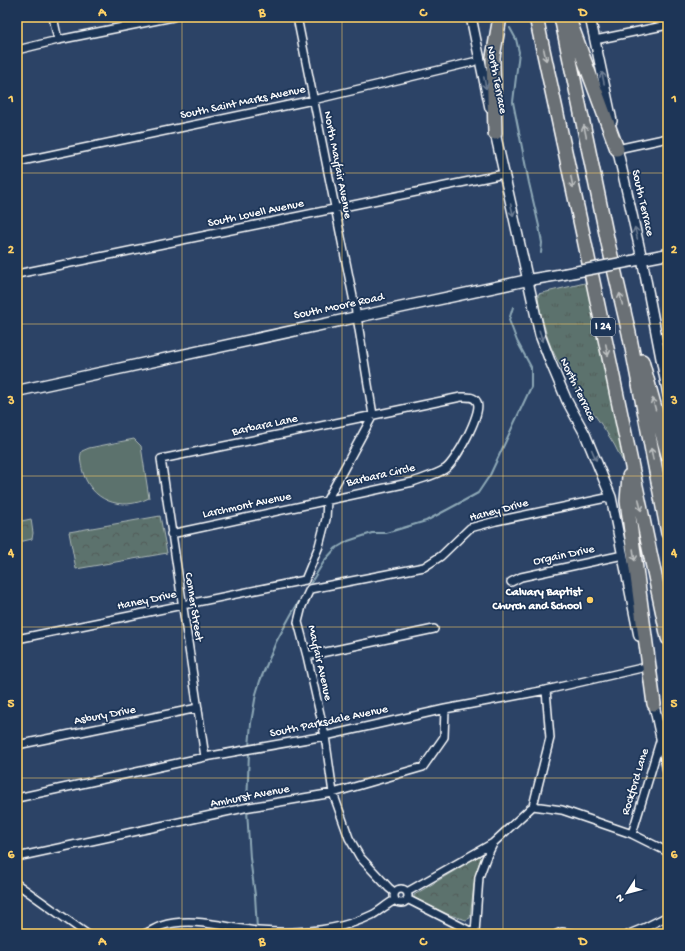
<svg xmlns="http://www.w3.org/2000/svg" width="685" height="951" font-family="'Gochi Hand',sans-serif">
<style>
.grass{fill:url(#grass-tufts);stroke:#adb8b6}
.park{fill:url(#park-crowns);stroke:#adb8b6}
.pitch{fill:#5b726d;stroke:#adb8b6}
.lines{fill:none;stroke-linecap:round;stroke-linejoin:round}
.stream{stroke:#8da8b6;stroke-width:2}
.minor-casing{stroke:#fff;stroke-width:10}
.tertiary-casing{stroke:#fff;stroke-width:12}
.secondary-casing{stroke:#fff;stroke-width:13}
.motorway-casing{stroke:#fff;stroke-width:16}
.minor{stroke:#1d3557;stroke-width:7}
.tertiary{stroke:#1d3557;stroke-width:9}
.secondary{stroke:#1d3557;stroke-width:10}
.motorway{stroke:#6a7074;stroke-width:13}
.secondary-bridge-casing{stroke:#fff;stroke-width:13;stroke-linecap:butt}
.secondary-bridge{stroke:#1d3557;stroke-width:10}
.oneway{stroke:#bcbfc0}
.oneway2{stroke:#6c7c92}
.grid{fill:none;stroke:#ffd166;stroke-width:1;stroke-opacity:0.55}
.poi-dot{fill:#ffd166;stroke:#1d3557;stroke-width:1.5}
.labels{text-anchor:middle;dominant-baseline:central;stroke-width:3.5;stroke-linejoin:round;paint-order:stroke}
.shield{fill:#1d3557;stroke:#bbc2cd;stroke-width:1}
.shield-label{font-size:11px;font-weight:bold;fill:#fff}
.street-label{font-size:12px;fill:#fff;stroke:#1d3557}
.poi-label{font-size:12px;font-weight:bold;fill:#fff;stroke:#1d3557;text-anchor:end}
.neatline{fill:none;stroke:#ffd166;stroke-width:1.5}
.grid-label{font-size:13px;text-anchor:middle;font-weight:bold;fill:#ffd166}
</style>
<defs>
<pattern id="grass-tufts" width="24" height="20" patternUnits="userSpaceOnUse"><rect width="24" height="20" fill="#5b726d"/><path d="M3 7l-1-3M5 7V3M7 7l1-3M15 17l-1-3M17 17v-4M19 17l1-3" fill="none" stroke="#525b59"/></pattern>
<pattern id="park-crowns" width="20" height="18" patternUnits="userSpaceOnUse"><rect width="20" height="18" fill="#5b726d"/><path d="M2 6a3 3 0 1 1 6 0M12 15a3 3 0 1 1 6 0" fill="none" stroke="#525b59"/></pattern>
</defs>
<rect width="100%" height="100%" fill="#2c4366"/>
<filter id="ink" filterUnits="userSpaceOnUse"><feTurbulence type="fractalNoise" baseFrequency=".025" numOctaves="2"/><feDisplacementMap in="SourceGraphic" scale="8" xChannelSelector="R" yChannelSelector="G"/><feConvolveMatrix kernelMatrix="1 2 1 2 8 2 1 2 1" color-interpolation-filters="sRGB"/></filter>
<g filter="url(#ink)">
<path class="grass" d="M589 282 625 462 622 460C604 419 568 388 551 347 547 338 545 328 542 318 540 310 538 302 538 294Z"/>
<path class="park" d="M160 516 167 553 76 569 69 532Z
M31 519 33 533 32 539 19 542 17 531V522Z
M479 856 481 858 475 876 470 918 466 920 447 914 414 898V895Z"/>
<path class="pitch" d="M134 439 141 446 149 498C121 512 90 501 82 469 81 462 79 458 82 451L89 448Z"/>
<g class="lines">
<path class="stream" d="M510 28 516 39 519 52 513 102 529 183 539 226 542 243 541 253
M249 747 251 723 256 694 260 681 276 642 292 613 325 560 336 548 348 541 372 533H386L426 521 456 505 478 493 490 475 531 387V367L517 341 509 320 513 307
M247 805 249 752
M247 810 250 858 255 895 257 929"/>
<defs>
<path id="minor" d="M53 17 58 40
M297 17 357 317 373 415 327 500 326 519 319 546 305 580
M595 40 668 25
M17 50 58 40 173 17
M617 149 668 138
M17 162 313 100 473 62
M17 274 499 175
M171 534 413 482C423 478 436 475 445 469 455 463 483 412 477 402 474 396 467 397 461 397L161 459C175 559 190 658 205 757
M511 582 521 577 623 555
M310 589 302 606 298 622 307 656 325 736 333 793 349 838 360 857 389 888 394 892
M310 589 424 567 441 556 470 528 496 521 611 497
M17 639 305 580
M307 656 434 629
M17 745 198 708
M17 798 205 757 325 736 445 709 546 690 646 667
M533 806 550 738 546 690
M632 834 661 738
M17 857 244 808 333 793 423 767 444 737 445 709
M17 884 87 934
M394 896a7 7 0 1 1 14 0a7 7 0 1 1-14 0Z
M407 892 493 843 533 806 562 810 632 834 668 852
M407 899 476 934
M475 933 479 877 486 858 493 844
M144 934C150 932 155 928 161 926 193 916 226 928 258 931 296 934 337 932 372 915 380 911 387 904 395 900
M557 934 562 932 575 934
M629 934 646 927 668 916"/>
<path id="tertiary" d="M471 17 490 108
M590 17 612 121
M494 128 540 335 550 361 567 401 585 434 611 497 639 636
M616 143 642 259 668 395
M653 700 668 771"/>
<path id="secondary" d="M632 261 668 254
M17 391 357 317 528 280 564 274"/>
<path id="motorway" d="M536 17 584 239 668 638
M561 17 608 243 629 333 668 533
M569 19 617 149
M495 133 493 57 500 17
M642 361 668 455
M629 476 627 501 654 704"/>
</defs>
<use href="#minor" class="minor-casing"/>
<use href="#tertiary" class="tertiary-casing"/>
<use href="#secondary" class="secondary-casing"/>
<use href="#motorway" class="motorway-casing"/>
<use href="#minor" class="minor"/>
<use href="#tertiary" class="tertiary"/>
<use href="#secondary" class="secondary"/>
<use href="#motorway" class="motorway"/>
<defs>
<path id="secondary-bridge" d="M564 274 632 261"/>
</defs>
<use href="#secondary-bridge" class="secondary-bridge-casing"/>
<use href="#secondary-bridge" class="secondary-bridge"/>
</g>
<defs><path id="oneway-shaft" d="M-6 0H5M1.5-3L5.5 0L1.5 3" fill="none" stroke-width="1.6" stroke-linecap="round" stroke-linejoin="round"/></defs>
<g class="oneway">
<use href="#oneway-shaft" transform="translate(545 55) rotate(78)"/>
<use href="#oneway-shaft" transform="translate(585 131) rotate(-102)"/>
<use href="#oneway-shaft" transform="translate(572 182) rotate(78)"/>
<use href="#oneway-shaft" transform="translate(621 299) rotate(-103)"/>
<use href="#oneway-shaft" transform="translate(607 350) rotate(78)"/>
<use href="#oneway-shaft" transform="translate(654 404) rotate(-105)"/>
<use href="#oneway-shaft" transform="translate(652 454) rotate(-101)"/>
<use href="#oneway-shaft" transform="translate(640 505) rotate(78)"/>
<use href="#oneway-shaft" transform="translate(634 555) rotate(82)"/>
</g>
<g class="oneway2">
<use href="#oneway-shaft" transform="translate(603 78) rotate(-101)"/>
<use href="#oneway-shaft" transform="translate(485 83) rotate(79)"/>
<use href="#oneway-shaft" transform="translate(512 210) rotate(77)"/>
<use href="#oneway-shaft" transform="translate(636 233) rotate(-103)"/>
<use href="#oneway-shaft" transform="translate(541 336) rotate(73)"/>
<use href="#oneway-shaft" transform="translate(594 455) rotate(67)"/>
</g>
</g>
<path class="grid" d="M182 17V934M342 17V934M503 17V934M17 173H668M17 324H668M17 476H668M17 627H668M17 778H668"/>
<circle class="poi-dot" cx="590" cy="600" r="4"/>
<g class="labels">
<rect class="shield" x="591" y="318" width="24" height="18" rx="3"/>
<g class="shield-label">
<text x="603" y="327">I 24</text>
</g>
<g class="street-label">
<text transform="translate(496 80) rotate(79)">North Terrace</text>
<text transform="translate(243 103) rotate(-12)">South Saint Marks Avenue</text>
<text transform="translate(337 165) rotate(79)">North Mayfair Avenue</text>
<text transform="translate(642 203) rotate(77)">South Terrace</text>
<text transform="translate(256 214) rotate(-12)">South Lovell Avenue</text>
<text transform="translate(339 307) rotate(-12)">South Moore Road</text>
<text transform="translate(577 390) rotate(64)">North Terrace</text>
<text transform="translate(265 426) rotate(-12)">Barbara Lane</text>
<text transform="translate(381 476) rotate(-13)">Barbara Circle</text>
<text transform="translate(247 506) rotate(-12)">Larchmont Avenue</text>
<text transform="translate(499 511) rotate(-15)">Haney Drive</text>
<text transform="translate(564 556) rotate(-12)">Orgain Drive</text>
<text transform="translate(147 601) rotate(-12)">Haney Drive</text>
<text transform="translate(193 607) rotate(81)">Conner Street</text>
<text transform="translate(319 663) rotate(77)">Mayfair Avenue</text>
<text transform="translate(105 716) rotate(-11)">Asbury Drive</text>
<text transform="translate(329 722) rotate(-12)">South Parksdale Avenue</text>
<text transform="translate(636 782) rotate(-73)">Rockford Lane</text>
<text transform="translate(250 797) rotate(-11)">Amhurst Avenue</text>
</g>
<g class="poi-label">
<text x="582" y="593">Calvary Baptist<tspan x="582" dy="14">Church and School</tspan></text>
</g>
</g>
<rect width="685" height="951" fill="none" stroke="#1d3557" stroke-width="44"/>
<g transform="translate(627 893) rotate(234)" stroke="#1d3557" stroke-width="3" paint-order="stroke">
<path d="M0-3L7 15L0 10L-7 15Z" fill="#ffffff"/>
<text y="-6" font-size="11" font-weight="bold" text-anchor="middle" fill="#ffffff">N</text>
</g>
<rect x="22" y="22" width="641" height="907" class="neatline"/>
<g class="grid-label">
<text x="102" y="16">A</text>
<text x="262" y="16">B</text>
<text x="423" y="16">C</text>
<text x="583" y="16">D</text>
<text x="11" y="102">1</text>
<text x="674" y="102">1</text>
<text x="11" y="253">2</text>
<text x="674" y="253">2</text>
<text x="11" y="404">3</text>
<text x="674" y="404">3</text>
<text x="11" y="556">4</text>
<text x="674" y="556">4</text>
<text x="11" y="707">5</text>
<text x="674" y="707">5</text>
<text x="11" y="858">6</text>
<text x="674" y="858">6</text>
<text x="102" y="945">A</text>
<text x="262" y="945">B</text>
<text x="423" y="945">C</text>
<text x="583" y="945">D</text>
</g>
</svg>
